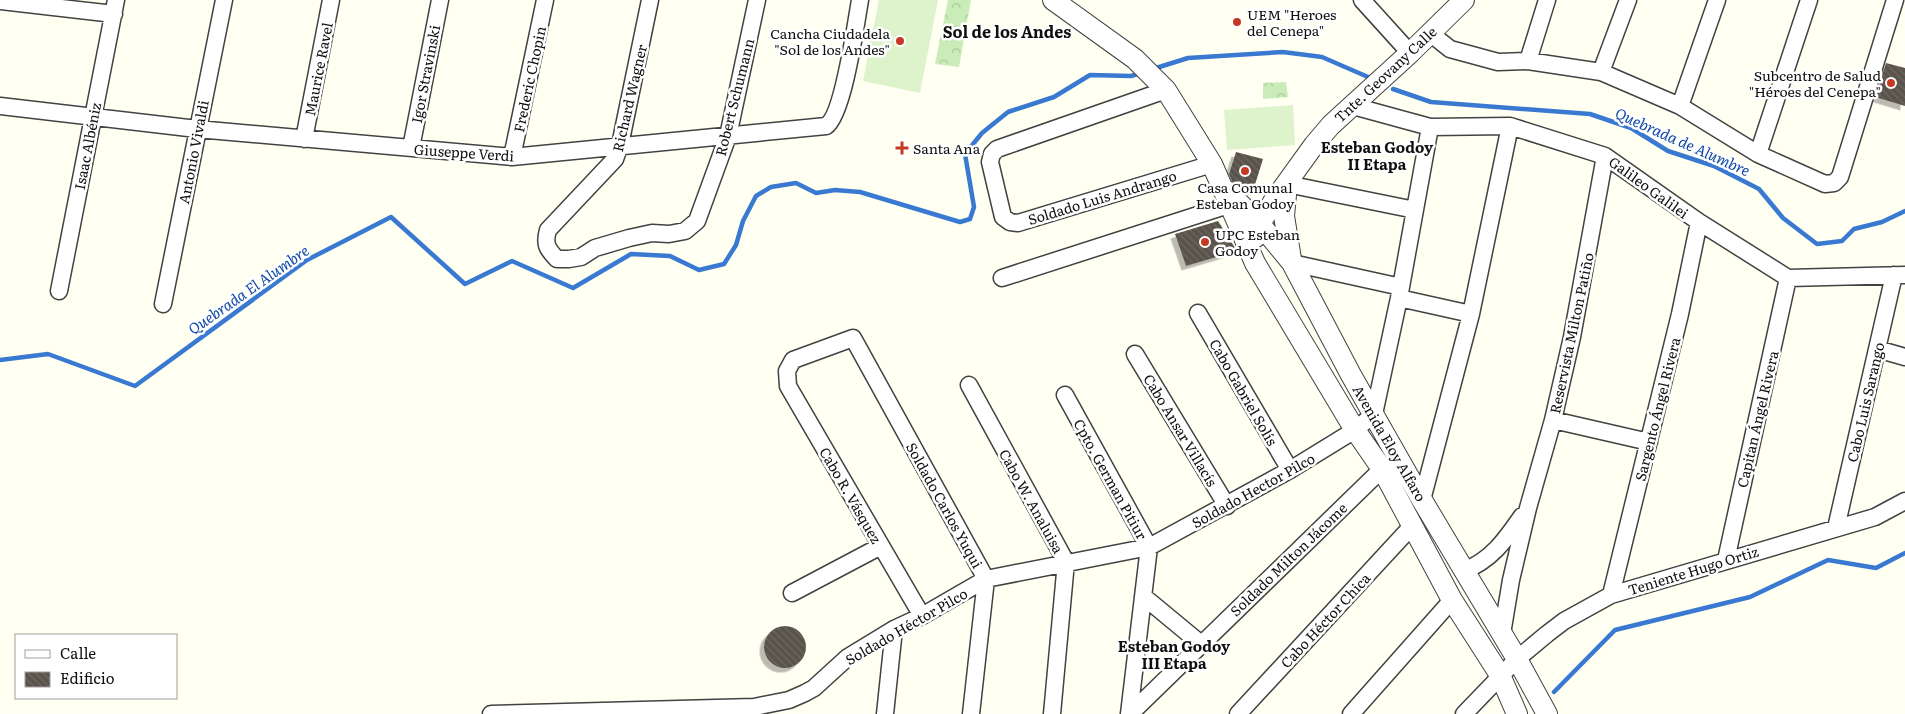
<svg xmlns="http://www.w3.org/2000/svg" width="1905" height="714" font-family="Literata,serif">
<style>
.park{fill:url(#park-crowns)}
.pitch{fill:#def2cc}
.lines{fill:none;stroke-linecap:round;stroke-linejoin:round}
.stream{stroke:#3979d2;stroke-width:4.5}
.building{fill:url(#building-back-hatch);filter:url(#shadow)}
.minor-casing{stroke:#424242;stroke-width:19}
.tertiary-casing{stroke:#424242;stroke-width:22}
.minor{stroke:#fff;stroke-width:16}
.tertiary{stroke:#fff;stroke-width:20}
.poi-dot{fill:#c53821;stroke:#fff;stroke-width:2}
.labels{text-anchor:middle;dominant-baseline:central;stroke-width:5;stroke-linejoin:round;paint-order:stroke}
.poi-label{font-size:14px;fill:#0f0f0f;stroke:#fff;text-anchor:start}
.street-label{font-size:14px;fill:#0f0f0f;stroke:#fff}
.water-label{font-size:15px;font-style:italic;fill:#134ba7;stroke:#fff}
.neighbourhood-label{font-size:15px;font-weight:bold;fill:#0f0f0f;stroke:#fff}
.quarter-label{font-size:16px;font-weight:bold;fill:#0f0f0f;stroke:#fff}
</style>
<defs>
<pattern id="park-crowns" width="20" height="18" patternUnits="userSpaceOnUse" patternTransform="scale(1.25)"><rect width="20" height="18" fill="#caecb9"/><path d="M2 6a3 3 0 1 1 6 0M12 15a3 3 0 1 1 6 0" fill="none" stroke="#acc99e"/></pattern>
<pattern id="building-back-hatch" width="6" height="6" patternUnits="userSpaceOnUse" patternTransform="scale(1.25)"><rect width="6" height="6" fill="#59534b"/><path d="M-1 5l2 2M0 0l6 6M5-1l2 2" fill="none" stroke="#6c6761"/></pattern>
<filter id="shadow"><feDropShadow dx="-4.5" dy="4.5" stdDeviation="0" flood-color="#0004"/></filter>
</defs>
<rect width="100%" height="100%" fill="#fffff2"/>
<path class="park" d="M948 0H971L959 67 935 64Z
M1286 82 1288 97 1263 99V83Z"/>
<path class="pitch" d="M879 0H938L920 93 863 81Z
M1293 105 1295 145 1227 150 1224 110Z"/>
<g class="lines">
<path class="stream" d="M1153 69 1188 58 1283 52 1322 57 1368 77
M1393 89 1431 102 1590 114 1631 128 1668 151 1714 166 1759 189 1783 218 1817 244 1842 241 1854 229 1882 222 1905 211
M0 360 48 354 135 386 307 260 391 217 465 284 512 261 573 288 631 254 670 256 699 270 724 264 736 245 743 221 756 196 771 187 796 183 816 193 835 190 860 192 960 222 970 219 974 207 965 154 982 133 1008 112 1054 97 1090 75 1131 76 1141 73
M1554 692 1615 630 1750 597 1828 560 1876 568 1905 553"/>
</g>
<path class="building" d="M1886 63 1905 68V106L1875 97Z
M1236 152 1263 159 1253 191 1240 187 1232 181 1229 174Z
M1218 221 1237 251 1186 266 1175 234Z
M764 647a21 21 0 1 1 42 0a21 21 0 1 1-42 0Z"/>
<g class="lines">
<defs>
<path id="minor" d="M650 0 620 145 615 159 548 230C544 244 547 249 557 259H569L581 257 595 248 629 238 652 233 669 234 685 231 697 221 728 136 757 0
M1362 0 1410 53
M0 1 114 14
M1430 33 1450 49 1498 62 1528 61 1601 72 1680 106 1758 154 1825 184 1834 183 1840 177 1895 0
M1528 61 1547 0
M1601 72 1628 0
M1166 90 997 149 992 154 990 162 1003 217 1010 222 1018 223 1212 164
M0 106 197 129 512 157 826 126C843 116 856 23 860 0
M1353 106 1430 127 1510 126 1605 156 1699 222 1788 278 1905 275
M1680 106 1717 0
M304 139 331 0
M411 148 440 0
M1758 154 1809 0
M512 157 545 0
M1287 184 1415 210
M1292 263 1401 287
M1002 278 1238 202
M59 291 116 0
M1399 298 1471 314
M163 304 224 0
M1198 313 1290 470
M1877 349 1905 357
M1135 354 1227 506
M969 385 1066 562 1052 714
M1065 395 1149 547 1129 714
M1553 420 1649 442
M1422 500 1471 314 1510 126
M1836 528 1894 275
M1726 560 1788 278
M1463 571C1491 561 1506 539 1522 516
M792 593 881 546
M1611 595 1680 314 1699 222
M1143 596 1201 644
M922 616 788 386 787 371 793 360 853 338 986 579 971 714
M1502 634 1511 580 1528 508 1553 420 1572 337 1605 156
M491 714 754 707 789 700 805 693 814 688 848 657 894 629 922 616 986 579 1149 547 1290 470 1355 430 1374 414 1399 298 1430 127
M885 714 894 629
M1130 714 1382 469
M1238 714 1412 526
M1351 714 1452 600
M1464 714 1517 659 1547 634 1564 621 1611 595 1875 517 1905 501"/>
<path id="tertiary" d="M1053 0 1135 59 1166 90 1212 164 1255 263 1355 430 1382 469 1452 600 1500 675 1517 714
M1287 184 1284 216 1291 259
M1227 191 1260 224 1292 263 1351 375 1422 500 1517 659 1547 714
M1256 237 1260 224 1273 202 1314 145 1331 125 1410 53 1464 0"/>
</defs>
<use href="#minor" class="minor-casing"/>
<use href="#tertiary" class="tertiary-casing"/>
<use href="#minor" class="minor"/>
<use href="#tertiary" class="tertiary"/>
</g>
<g class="poi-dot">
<circle cx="1237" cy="22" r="5"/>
<circle cx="900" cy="41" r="5"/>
<circle cx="1891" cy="83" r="5"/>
<path d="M899.5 140.5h5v5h5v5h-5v5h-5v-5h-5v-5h5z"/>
<circle cx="1245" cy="171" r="5"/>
<circle cx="1205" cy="242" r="5"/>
</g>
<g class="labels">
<g class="poi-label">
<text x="1247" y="14">UEM "Heroes<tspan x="1247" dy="16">del Cenepa"</tspan></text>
<text x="890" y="33" text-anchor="end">Cancha Ciudadela<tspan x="890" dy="16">"Sol de los Andes"</tspan></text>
<text x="1881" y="75" text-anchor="end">Subcentro de Salud<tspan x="1881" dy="16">"Héroes del Cenepa"</tspan></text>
<text x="913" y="148">Santa Ana</text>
<text x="1245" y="187" text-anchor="middle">Casa Comunal<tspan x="1245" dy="16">Esteban Godoy</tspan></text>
<text x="1215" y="234">UPC Esteban<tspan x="1215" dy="16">Godoy</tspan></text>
</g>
<g class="street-label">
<text transform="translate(318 69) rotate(-79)">Maurice Ravel</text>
<text transform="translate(425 74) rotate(-79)">Igor Stravinski</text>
<text transform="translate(1385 74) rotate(-43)">Tnte. Geovany Calle</text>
<text transform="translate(529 79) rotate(-78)">Frederic Chopin</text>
<text transform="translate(734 97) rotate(-76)">Robert Schumann</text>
<text transform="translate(629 98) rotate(-77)">Richard Wagner</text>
<text transform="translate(87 146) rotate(-79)">Isaac Albéniz</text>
<text transform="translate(193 152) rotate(-79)">Antonio Vivaldi</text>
<text transform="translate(464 152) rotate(4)">Giuseppe Verdi</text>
<text transform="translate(1649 187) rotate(36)">Galileo Galilei</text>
<text transform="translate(1102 197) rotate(-17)">Soldado Luis Andrango</text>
<text transform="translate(1571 333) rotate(-78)">Reservista Milton Patiño</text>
<text transform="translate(1244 392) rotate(60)">Cabo Gabriel Solís</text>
<text transform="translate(1865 402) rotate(-77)">Cabo Luis Sarango</text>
<text transform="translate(1657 409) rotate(-76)">Sargento Ángel Rivera</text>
<text transform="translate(1757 419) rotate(-77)">Capitan Ángel Rivera</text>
<text transform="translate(1181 430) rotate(59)">Cabo Ansar Villacís</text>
<text transform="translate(1390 443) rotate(60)">Avenida Eloy Alfaro</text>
<text transform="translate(1111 479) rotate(61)">Cpto. German Pitiur</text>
<text transform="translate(1253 490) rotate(-29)">Soldado Hector Pilco</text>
<text transform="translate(851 495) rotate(60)">Cabo R. Vásquez</text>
<text transform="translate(1032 501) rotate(61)">Cabo W. Analuisa</text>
<text transform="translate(945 505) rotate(61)">Soldado Carlos Yuqui</text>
<text transform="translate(1288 559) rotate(-44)">Soldado Milton Jácome</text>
<text transform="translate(1693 570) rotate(-17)">Teniente Hugo Ortiz</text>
<text transform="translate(1325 620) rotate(-47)">Cabo Héctor Chica</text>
<text transform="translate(906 626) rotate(-30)">Soldado Héctor Pilco</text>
</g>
<g class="water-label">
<text transform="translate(1683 141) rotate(24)">Quebrada de Alumbre</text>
<text transform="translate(248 289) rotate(-35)">Quebrada El Alumbre</text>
</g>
<g class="neighbourhood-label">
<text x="1377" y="146">Esteban Godoy<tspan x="1377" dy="17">II Etapa</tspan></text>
<text x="1174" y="645">Esteban Godoy<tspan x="1174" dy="17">III Etapa</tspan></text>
</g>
<g class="quarter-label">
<text x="1007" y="31">Sol de los Andes</text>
</g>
</g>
<rect x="15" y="634" width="162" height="65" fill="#ffffff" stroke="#9f9f9f"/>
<rect x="25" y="650" width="25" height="8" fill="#ffffff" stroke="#9f9f9f"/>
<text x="60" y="659" font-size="15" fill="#0f0f0f">Calle</text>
<rect x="25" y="672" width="25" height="15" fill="url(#building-back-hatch)" stroke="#9f9f9f"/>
<text x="60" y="684" font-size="15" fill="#0f0f0f">Edificio</text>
</svg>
